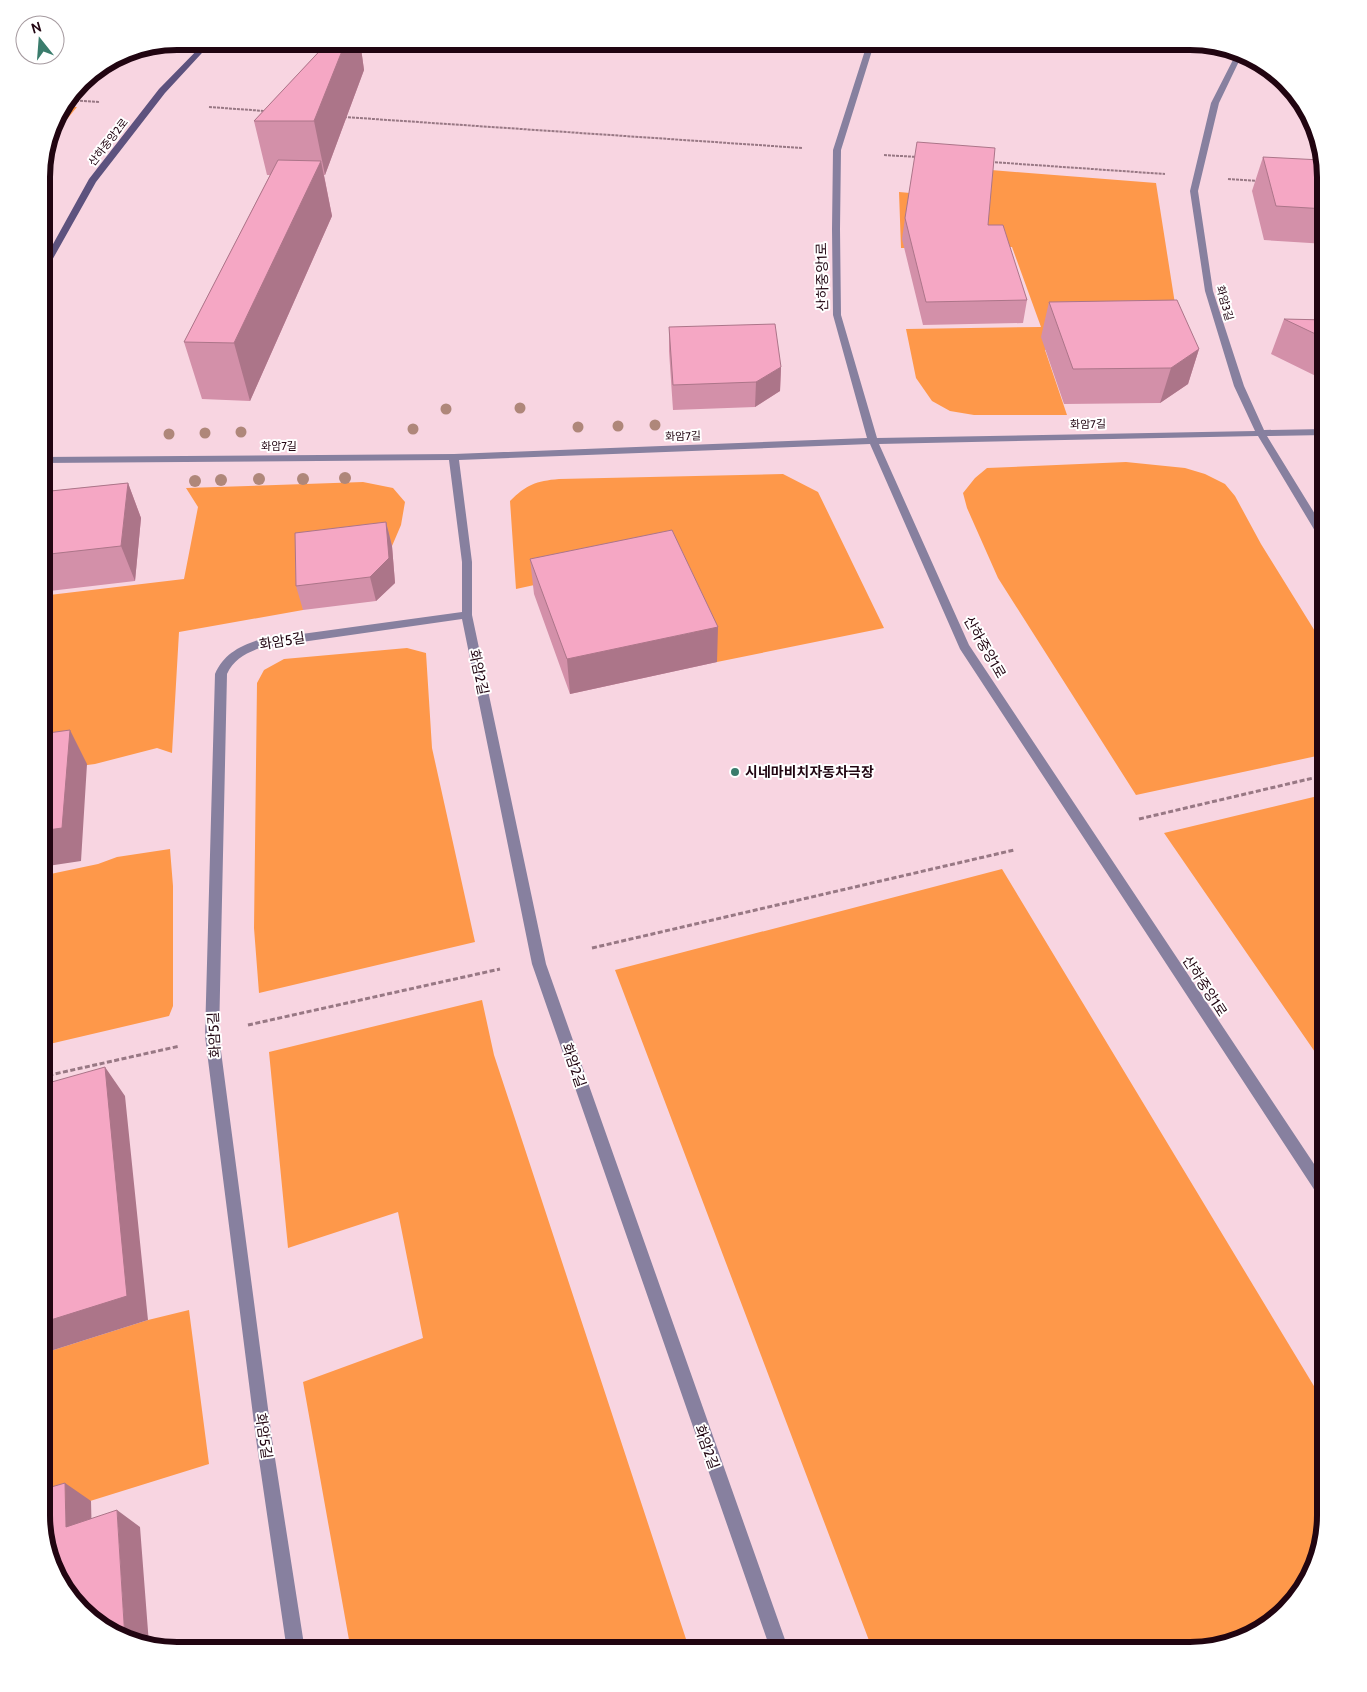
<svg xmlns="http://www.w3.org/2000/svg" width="1367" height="1692" font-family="Cabin,'Noto Sans KR',sans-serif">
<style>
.green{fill:#fe984a}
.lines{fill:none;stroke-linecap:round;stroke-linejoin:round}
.path-far1{stroke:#987884;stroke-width:2;stroke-dasharray:3 1;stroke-linecap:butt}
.path{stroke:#987884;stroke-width:3;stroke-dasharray:5 2.5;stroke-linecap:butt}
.minor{fill:#87809f;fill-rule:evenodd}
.secondary{fill:#5d527e;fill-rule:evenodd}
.tree{fill:#af877a}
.wall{fill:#d390a9}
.shaded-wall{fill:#ac7589}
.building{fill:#f5a7c4;stroke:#ac7589}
.poi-dot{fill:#3a7c6c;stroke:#fff;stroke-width:2}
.labels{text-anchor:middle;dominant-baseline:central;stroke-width:4;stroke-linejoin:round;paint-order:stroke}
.far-street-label{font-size:11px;fill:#210511;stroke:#fff}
.street-label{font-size:14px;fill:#210511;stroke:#fff}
.poi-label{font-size:14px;font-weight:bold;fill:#210511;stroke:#fff;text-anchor:start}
.rim{fill:none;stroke:#210511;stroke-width:6}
</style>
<rect width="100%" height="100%" fill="#f8d5e1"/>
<path class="green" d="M63 106 77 107 49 141 55 117Z
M991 170 1156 183 1178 323 1045 350 1067 415H974L950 411 932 401 916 378 906 329 1041 327 1012 247 901 248 899 192 988 200Z
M1126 462 1185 468 1205 474 1225 484 1235 496 1261 544 1326 649V754L1136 795 998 578 967 508 963 493 975 478 987 468Z
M783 474 818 492 884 628 717 662 640 562 516 589 510 501C526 485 536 481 559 479Z
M363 482 393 488 405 502 401 525 392 546 302 557 303 610 179 632 172 753 157 748 95 764 41 771V596L184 579 198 507 186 488Z
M407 648 426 653 432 748 475 942 259 993 254 928 257 683 264 670 284 659Z
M1326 794V1068L1164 833Z
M170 849 173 886V1006L169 1016 41 1046V876L98 864 117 857Z
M1002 869 1326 1406V1516L1312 1575 1266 1628 1191 1651H873L615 970Z
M482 1000 494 1055 686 1639 679 1651H351L303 1382 423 1338 398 1212 288 1248 269 1052Z
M189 1310 209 1464 42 1516 41 1354 148 1320Z"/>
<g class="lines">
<path class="path-far1" d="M68 100 100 102
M209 107 265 111
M344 117 802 148
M884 155 918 157
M991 162 1165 174
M1228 179 1259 181"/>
<path class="path" d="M1139 819 1326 775
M592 948 1014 850
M248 1025 500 969
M41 1077 180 1046"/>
<path class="minor" d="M868 41H875L841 150 840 229 841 315 877 438 1255 431 1234 386 1205 291 1190 191 1211 103 1236 54 1242 55 1219 103 1198 191 1213 291 1244 386 1264 430 1326 429V435L1267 436 1326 532V544L1321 541 1258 436 879 444 969 645 1326 1182V1202L1321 1200 960 649 870 444 459 460 472 562V615L546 964 789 1651H771L532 964 462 619 260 648C246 653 233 660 227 674L219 1036 272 1439 305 1651H287L256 1439 205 1036 215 674C223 655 239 646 258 640L462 612V562L449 460 41 463V457L454 454 867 438 833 315 832 229 833 150Z"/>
<path class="secondary" d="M206 41H213L165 93 96 182 46 271 42 273V264L89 179 159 89Z"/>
</g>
<g class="tree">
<circle cx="520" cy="408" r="5.5"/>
<circle cx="446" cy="409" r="5.5"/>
<circle cx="655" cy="425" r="5.5"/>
<circle cx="618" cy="426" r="5.5"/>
<circle cx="578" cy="427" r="5.5"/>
<circle cx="413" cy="429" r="5.5"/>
<circle cx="241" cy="432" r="5.5"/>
<circle cx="205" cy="433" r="5.5"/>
<circle cx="169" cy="434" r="5.5"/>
<circle cx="345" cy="478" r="6"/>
<circle cx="259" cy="479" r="6"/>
<circle cx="303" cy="479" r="6"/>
<circle cx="221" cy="480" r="6"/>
<circle cx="195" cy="481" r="6"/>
</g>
<path class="wall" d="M329 41H360L364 70 325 175H324L332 216 250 401 202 399 184 342 270 175H267L254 121Z
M87 75 88 90 76 89Z
M1263 157 1326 177V244L1264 240 1252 191Z
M905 218 988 225 1027 300 1023 323 923 325 902 239Z
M1049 302 1199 349 1188 384 1160 403 1064 404 1041 337Z
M1284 319 1326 320V381L1271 354Z
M669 327 781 367 780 391 755 407 673 410 669 351Z
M128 483 141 518 135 581 41 592V492Z
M386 522 392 546 395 583 376 601 303 610 296 586Z
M530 559 717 662 570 694 534 594Z"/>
<path class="shaded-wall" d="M346 41H360L364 70 325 175 314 121Z
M124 52 88 90 85 78 87 75Z
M321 161 332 216 250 401 234 343Z
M1199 349 1188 384 1160 403 1171 368Z
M781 367 780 391 755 407 756 382Z
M128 483 141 518 135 581 121 546Z
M386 522 392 546 395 583 376 601 370 577Z
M718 627 717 662 570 694 567 659Z
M70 730 87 764 81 861 41 867V831Z
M105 1067 125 1096 148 1320 41 1354V1323Z
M65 1483 91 1501 92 1543 66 1527Z
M117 1510 140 1527 149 1644 125 1639Z"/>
<path class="building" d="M329 41H346L314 121H254Z
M917 142 995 148 988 225H1003L1027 300 926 302 905 218Z
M1263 157 1321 160 1326 177V209L1276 206Z
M278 160 321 161 234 343 184 342Z
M1177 300 1199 349 1171 368 1073 369 1049 302Z
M1284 319 1326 320V339Z
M775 324 781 367 756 382 673 385 669 327Z
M128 483 121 546 41 555V492Z
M386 522 389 558 370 577 296 586 295 533Z
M672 530 718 627 567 659 530 559Z
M70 730 62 828 41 831V734Z
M105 1067 127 1296 41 1323V1085Z
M65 1483 66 1527 117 1510 125 1639 117 1637 64 1591 41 1515V1490Z"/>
<circle class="poi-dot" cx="735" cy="772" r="5"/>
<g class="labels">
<g class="far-street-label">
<text transform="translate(108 142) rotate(-52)">산하중앙2로</text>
<text transform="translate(1225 303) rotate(74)">화암3길</text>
<text transform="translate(1088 424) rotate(-1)">화암7길</text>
<text transform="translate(683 436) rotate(-2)">화암7길</text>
<text x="279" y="446">화암7길</text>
</g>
<g class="street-label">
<text transform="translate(822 277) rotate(-91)">산하중앙1로</text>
<text transform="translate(282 641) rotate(-9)">화암5길</text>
<text transform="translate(985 647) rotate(60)">산하중앙1로</text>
<text transform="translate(479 672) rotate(78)">화암2길</text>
<text transform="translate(1205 986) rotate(57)">산하중앙1로</text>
<text transform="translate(214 1035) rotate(-93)">화암5길</text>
<text transform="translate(574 1065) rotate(71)">화암2길</text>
<text transform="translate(264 1436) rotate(82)">화암5길</text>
<text transform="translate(707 1447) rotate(70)">화암2길</text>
</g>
<g class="poi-label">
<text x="745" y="772">시네마비치자동차극장</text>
</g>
</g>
<path d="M0 0H1367V1692H0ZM177 50H1190A127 127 0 0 1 1317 177V1515A127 127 0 0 1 1190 1642H177A127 127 0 0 1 50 1515V177A127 127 0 0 1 177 50Z" fill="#fff" fill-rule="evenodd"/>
<path class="rim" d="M177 50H1190A127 127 0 0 1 1317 177V1515A127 127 0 0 1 1190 1642H177A127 127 0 0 1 50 1515V177A127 127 0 0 1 177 50Z"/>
<g transform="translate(40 40) rotate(343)"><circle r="24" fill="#ffffff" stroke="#a69ba0"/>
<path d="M0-4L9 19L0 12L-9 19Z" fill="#3a7c6c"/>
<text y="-8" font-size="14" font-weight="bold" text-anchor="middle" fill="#210511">N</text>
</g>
</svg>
